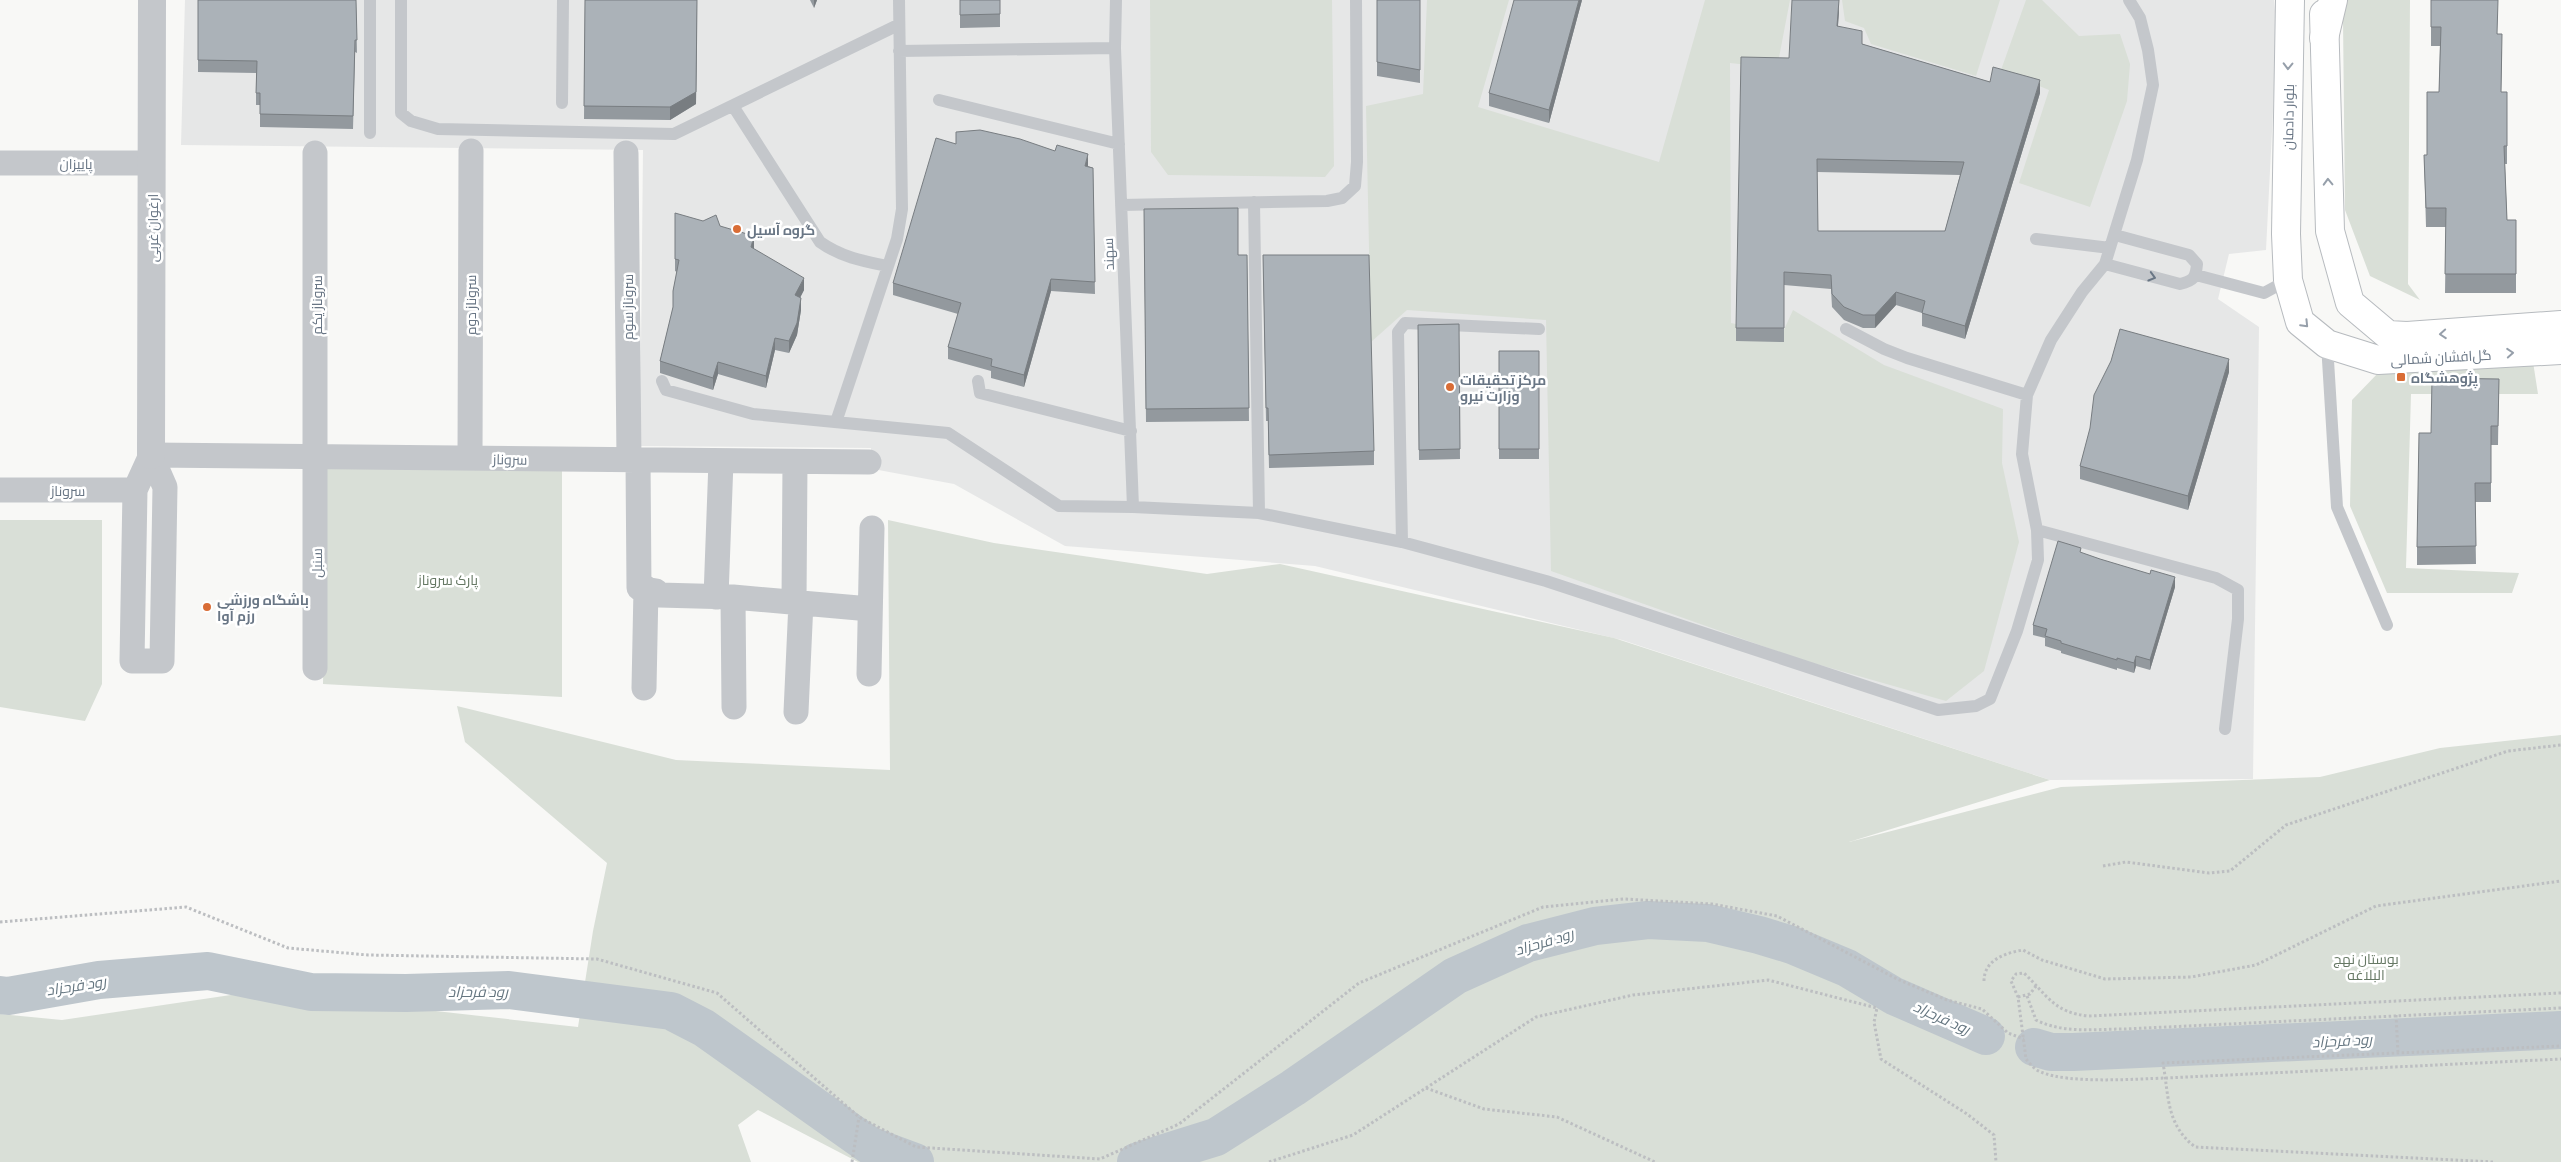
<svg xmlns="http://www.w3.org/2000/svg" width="2561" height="1162" font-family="Barlow,Cairo,sans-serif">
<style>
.built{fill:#e6e7e7}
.green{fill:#d9dfd7}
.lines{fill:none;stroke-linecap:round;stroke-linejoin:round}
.river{stroke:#bec6cc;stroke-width:38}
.secondary-casing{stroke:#b7bbbf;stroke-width:30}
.trunk-casing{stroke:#b7babd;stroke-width:30}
.path{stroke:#bcbec1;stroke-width:3;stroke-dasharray:2.5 2.5;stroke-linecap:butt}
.service{stroke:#c4c7cb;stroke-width:12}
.minor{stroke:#c4c7cb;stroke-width:25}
.tertiary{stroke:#c4c7cb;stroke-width:28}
.secondary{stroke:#fff;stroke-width:28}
.trunk{stroke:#fff;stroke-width:28}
.wall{fill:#93999e;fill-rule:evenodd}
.shaded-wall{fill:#787d81}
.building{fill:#abb2b8;stroke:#787d81;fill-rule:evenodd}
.oneway{stroke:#969faa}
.oneway2{stroke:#697685}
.poi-dot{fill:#d96d36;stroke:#fff;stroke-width:2}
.labels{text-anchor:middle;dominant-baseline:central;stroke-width:5;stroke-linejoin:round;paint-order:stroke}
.street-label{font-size:14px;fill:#697685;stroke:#fff}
.poi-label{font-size:14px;font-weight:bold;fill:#697685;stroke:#fff;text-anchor:start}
.park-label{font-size:14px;fill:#667864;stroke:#fff}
.water-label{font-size:15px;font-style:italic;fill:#657680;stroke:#fff}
</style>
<rect width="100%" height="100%" fill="#f8f8f6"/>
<path class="built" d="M185 0H2274L2277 32 2266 250 2229 254 2218 299 2259 327 2253 779 2050 780 1622 640 1315 566 1065 546 954 484 873 469 871 448 640 446 643 150 181 145Z"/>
<path class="green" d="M1150 0H1332L1334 166 1325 177 1168 175 1151 152Z
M1427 0H1509L1478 107 1659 162 1705 0H1790L1777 68 1730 63 1731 323 1782 334 1793 310 1884 365 2003 409 2002 463 2019 542 1984 671 1946 701 1799 659 1551 571 1546 320 1407 310 1371 342 1366 106 1423 94Z
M1842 0H2000L1976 76 1871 44 1864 28 1845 21Z
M2026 0H2042L2079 36 2120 34 2130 64 2127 101 2090 207 2019 183 2049 90 2001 70Z
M2348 0H2410L2408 284 2420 300 2370 276 2345 210 2343 19Z
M2533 362 2538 394H2411L2406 568 2519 573 2512 593H2387L2350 506 2352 400 2380 371Z
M327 465 562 469V697L323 684Z
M0 520H102V684L85 721 0 707Z
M888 520 994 543 1207 574 1280 564 1614 638 2050 780 1849 842 2061 787 2320 777 2440 748 2561 735V1162H858L758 1110 738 1125 751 1162H0V1014L62 1020 258 991 578 1027 593 931 607 863 465 742 457 706 676 760 890 770Z"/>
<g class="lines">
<path class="river" d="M0 995 8 996 99 980 208 971 311 992 406 993 509 990 671 1011 704 1028 869 1145 915 1162
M2034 1047 2051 1052H2073L2561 1030
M1136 1162 1216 1137 1293 1088 1455 976 1528 943 1595 926 1648 920 1708 923 1759 935 1792 945 1847 968 1894 996 1986 1036"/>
<defs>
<path id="secondary" d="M2290 0 2286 234 2288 280 2300 322 2327 344 2378 360 2561 350
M2324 14 2330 231 2350 303 2388 335 2407 336 2561 325"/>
<path id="trunk" d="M2324 38 2333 0"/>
</defs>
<use href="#secondary" class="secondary-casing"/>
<use href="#trunk" class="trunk-casing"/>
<path class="path" d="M2103 866 2126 862 2209 873 2230 871 2286 825 2508 751 2561 745
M0 922 186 907 288 948 368 955 597 959 717 993 859 1117 916 1147 1100 1159 1179 1124 1359 983 1543 907 1624 899 1712 904 1777 916 1897 979 1947 1000 1982 1009 2008 1033 2024 1039
M1984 981C1984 960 2005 953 2023 950L2042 960 2105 979 2191 977 2256 965 2376 906 2561 881
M2561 993 2089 1016C2054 1013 2047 995 2024 973L2016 974 2011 981 2018 997 2026 1059C2030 1064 2035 1070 2041 1072 2069 1084 2134 1079 2166 1078L2561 1059
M2027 996 2036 1020C2064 1034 2095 1029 2125 1029L2561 1008
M2018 997 2030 994 2036 986
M2396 1015 2398 1053
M1426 1088 1484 1109 1557 1117 1655 1162
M852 1162 859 1117
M1269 1162 1353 1135 1536 1017 1633 995 1768 980 1877 1008 1874 1022 1881 1059 1967 1114 1994 1135 1996 1162
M2493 1162 2195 1147C2166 1124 2169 1097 2163 1063L2561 1046"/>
<path class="service" d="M370 0V133
M401 0V113L411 121 438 129 674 134 898 25
M1116 0 1115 48 1133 507
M899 51 1115 48
M939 100 1119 144
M562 103 563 0
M733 106 820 242C841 257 862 261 887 266
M1254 202 1259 513
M1121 205 1327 201 1342 198 1355 186 1357 162 1356 0
M2036 239 2110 248
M2105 264 2180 284C2193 281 2196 278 2197 264L2189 255 2115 235
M2196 275 2264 293 2288 280
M1846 329 1884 349 1907 358 2027 395
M2327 344 2337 507 2387 625
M662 381 666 390 753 414 948 433 1059 506 1133 507 1259 513 1402 542 1546 581 1938 710 1976 706 1990 699 2017 631 2038 560 2037 530 2022 454 2027 395 2051 340 2082 292 2105 264 2137 160 2153 85 2148 50 2140 18 2129 0
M978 381 980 393 1131 431
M836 422 897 239 902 209 899 0
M2037 530 2216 578 2238 590V619L2225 729
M1402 542 1398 332 1405 323 1539 329"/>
<path class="minor" d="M315 153V668
M626 153 629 460
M0 163H152
M151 455 869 462
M151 455 165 487 162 661H132L135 490Z
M470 458 471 151
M638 460 639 588 656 591 659 595 733 597 870 609
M0 490H135
M716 597 721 461
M733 597 734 707
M794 602 795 462
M869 674 872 528
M644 688 646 588
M796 712 801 602"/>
<path class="tertiary" d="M151 455 152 0"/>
<use href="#secondary" class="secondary"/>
<use href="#trunk" class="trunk"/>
</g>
<path class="wall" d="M198 0H356L357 53 355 52 353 129 260 127V105H256V73L198 72Z
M585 0H697L696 104 670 120 584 119Z
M810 0H817L814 8Z
M960 0H1000V27L960 28Z
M1377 0H1420V83L1377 76Z
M1582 0 1549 123 1489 106V93Z
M2431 0 2498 34 2502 53 2501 92H2507V164H2505L2507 220H2516V293H2445L2446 227H2426L2424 155H2427L2439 92 2440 46H2431Z
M1839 10 1838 26 1862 44 1990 82 2040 93 1965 339 1922 326V313L1896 305 1875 328H1863L1844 320 1832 307 1831 289 1784 285V342L1736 341V328L1789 58ZM1817 172 1960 175 1945 231H1818Z
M1088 166 1093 168 1095 294 1051 291 1024 387 991 378V371L948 359V347L958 314 893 295V283Z
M1144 209 1238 255H1247L1249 421 1146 422Z
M675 213 754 248V249L804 290 800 298 801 310 797 335 789 353 775 350 766 388 718 374 713 390 660 373V361L673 308V291L677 272 675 271Z
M1263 255 1374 451V465L1269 468 1268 421H1266Z
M1459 324 1460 459 1419 460 1418 325Z
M1499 351H1539V459H1499Z
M2111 361 2229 372 2188 510 2080 479V466Z
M2499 379 2498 445H2491V502H2475L2476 564 2417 565V547L2431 433Z
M2081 553 2175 587 2150 670 2136 666 2134 673 2117 668V670L2061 653V651L2045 646V638L2033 635V625Z"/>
<path class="shaded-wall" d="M697 0 696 104 670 120V107Z
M814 0H817L814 8Z
M1579 0H1582L1549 123V110Z
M1839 0V10L1837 39V26Z
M2040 80V93L1965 339V326Z
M1088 154V166H1085Z
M754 236V248L751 259V247Z
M804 278V290L795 307V295Z
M1051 279V291L1024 387V375Z
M1896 292V305L1875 328V315Z
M801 298V310L797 335 789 353V341Z
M775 338V350L766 388V376Z
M2229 359V372L2188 510V496Z
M718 362V374L713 390V378Z
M2175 577V587L2150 670V660Z
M2136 656V666L2134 673V663Z"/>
<path class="building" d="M198 0H356L357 40H355L353 116 260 114V93H256L257 61 198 60Z
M585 0H697L696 92 670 107 584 106Z
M960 0H1000V14L960 15Z
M1377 0H1420V70L1377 62Z
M1514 0H1579L1549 110 1489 93Z
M1792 0H1839L1837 26 1862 31V44L1990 82 1993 67 2040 80 1965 326 1922 313 1925 301 1896 292 1875 315H1863L1844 307 1832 294 1831 275 1784 272V328H1736L1741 57 1789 58ZM1817 159 1964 162 1945 231H1818Z
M2431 0H2498L2497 34H2502L2501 92H2507V146H2504L2507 220H2516V274H2445L2446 208H2426L2424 155H2427V92H2439L2441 27H2431Z
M980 130 1020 139 1055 151 1057 145 1088 154 1085 166 1093 168 1095 282 1051 279 1024 375 991 366 992 359 948 347 961 303 893 283 936 138 956 144V132Z
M1238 208V255H1247L1249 408 1146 409 1144 209Z
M675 213 703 221 716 215 720 226 754 236 751 247 804 278 795 295 801 298 797 323 789 341 775 338 766 376 718 362 713 378 660 361 673 307V291L679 260 675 259Z
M1263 255H1369L1374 451 1269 455 1268 408H1266Z
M1459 324 1460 449 1419 450 1418 325Z
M2120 329 2229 359 2188 496 2080 466 2090 428 2094 395 2111 361Z
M1499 351H1539V449H1499Z
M2432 378 2499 379 2498 426H2491V483H2475L2476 546 2417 547 2419 433H2431Z
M2058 541 2081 548 2080 552 2100 559 2150 574 2151 570 2175 577 2150 660 2136 656 2134 663 2117 658V660L2061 643V641L2045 636 2047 629 2033 625Z"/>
<defs><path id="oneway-chevron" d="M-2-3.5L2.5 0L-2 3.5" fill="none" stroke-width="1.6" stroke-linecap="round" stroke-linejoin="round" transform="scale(1.25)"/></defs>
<g class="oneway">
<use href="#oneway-chevron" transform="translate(2288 66) rotate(91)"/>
<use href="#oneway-chevron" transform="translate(2328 182) rotate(-92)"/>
<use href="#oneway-chevron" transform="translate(2305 324) rotate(46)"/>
<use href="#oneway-chevron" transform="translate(2443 334) rotate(176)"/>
<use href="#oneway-chevron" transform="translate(2510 353) rotate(-4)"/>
</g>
<use class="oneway2" href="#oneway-chevron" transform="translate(2152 277) rotate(16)"/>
<g class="poi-dot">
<circle cx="737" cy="229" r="5"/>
<rect x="2396" y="372" width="10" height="10" rx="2.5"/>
<circle cx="1450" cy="387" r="5"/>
<circle cx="207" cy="607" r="5"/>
</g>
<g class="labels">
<g class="street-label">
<text transform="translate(2288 117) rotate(-89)">بلوار دادمان</text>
<text x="76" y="163">پاییزان</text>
<text transform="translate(152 228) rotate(-90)">ارغوان غربی</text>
<text transform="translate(1108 254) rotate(-92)">سهند</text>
<text transform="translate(316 305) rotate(-90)">سروناز یکم</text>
<text transform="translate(470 305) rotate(-90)">سروناز دوم</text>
<text transform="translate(627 307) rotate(-90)">سروناز سوم</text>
<text transform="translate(2441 357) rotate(-3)">گل‌افشان شمالی</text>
<text transform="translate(510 459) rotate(1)">سروناز</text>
<text x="68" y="490">سروناز</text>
<text transform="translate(316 563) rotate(-90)">سنبل</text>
</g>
<g class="poi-label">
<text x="747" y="229">گروه آسیل</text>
<text x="2411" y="377">پژوهشگاه</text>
<text x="1460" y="379">مرکز تحقیقات<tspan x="1460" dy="16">وزارت نیرو</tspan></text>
<text x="217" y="599">باشگاه ورزشی<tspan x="217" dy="16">رزم آوا</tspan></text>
</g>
<g class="park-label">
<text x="448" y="579">پارک سروناز</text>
<text x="2366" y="958">بوستان نهج<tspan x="2366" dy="16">البلاغه</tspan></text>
</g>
<g class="water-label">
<text transform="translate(1544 941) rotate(-17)">رود فرحزاد</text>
<text transform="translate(76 985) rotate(-9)">رود فرحزاد</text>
<text x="478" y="991">رود فرحزاد</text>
<text transform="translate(1942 1017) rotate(24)">رود فرحزاد</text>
<text transform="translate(2342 1040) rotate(-3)">رود فرحزاد</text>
</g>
</g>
</svg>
